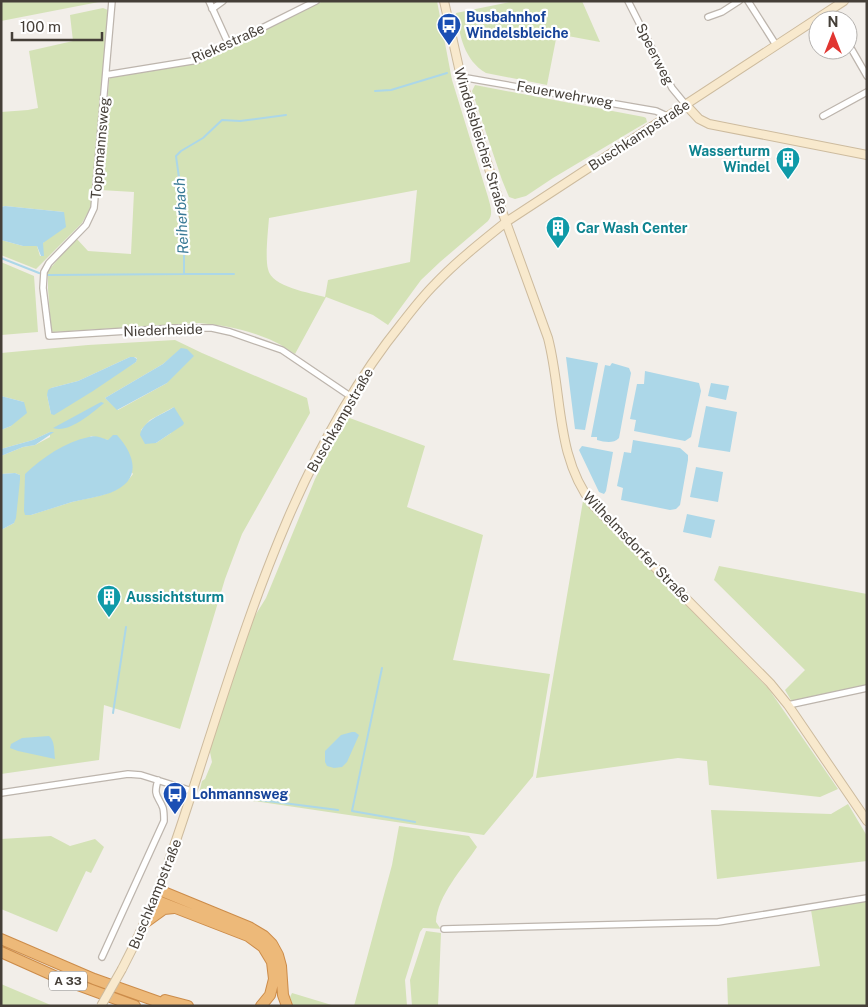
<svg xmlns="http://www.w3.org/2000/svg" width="868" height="1007" font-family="'Public Sans',sans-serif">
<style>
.green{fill:#d4e2b6;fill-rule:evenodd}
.water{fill:#acd7e8}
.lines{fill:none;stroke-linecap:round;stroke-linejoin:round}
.stream{stroke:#acd7e8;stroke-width:2}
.street-casing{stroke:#bdb5ad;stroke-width:8}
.secondary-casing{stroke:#cdbb9e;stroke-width:10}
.highway-casing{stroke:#cc8c4a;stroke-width:12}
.street{stroke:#fff;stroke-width:5.5}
.secondary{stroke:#f8e9cd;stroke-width:8}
.highway{stroke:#edb979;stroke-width:10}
.secondary-bridge-casing{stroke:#cdbb9e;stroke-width:10;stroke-linecap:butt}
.secondary-bridge{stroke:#f8e9cd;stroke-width:8}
.labels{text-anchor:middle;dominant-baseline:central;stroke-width:4.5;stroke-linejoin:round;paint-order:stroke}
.shield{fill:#fff;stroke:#7d7974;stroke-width:1}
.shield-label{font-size:12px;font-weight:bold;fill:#453f38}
.transit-label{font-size:14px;font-weight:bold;fill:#164399;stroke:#fff;text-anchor:start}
.street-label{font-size:14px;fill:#453f38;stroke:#fff}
.culture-label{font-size:14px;font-weight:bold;fill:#0d838f;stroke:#fff;text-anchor:start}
.water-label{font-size:15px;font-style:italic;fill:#397a96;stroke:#fff}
</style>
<rect width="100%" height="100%" fill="#f2eee9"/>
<path class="green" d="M1 1H104L1 21Z
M323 1H437L452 80 488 197C490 205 494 214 488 221L440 262 421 280 388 325 373 315 326 297 295 354C288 350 282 345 275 342 253 331 224 325 199 323L53 332 51 329 48 289V271L76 238 88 251 131 254 134 192 100 190 109 80 111 77 200 62ZM417 190 410 262 328 280 325 297C311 293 271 287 268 269 265 258 268 231 269 218Z
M515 1H582L600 42 557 34 547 85 486 73C464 60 460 36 456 13Z
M103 8 108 10 91 207 82 223 36 269 1 255V240L23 246H37L40 256H43V243L64 212 5 206 1 207V112L28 110 38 108 29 51 73 41 70 15Z
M475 85 644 117 646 118 647 122 553 178 526 196 515 199 509 197 502 180 472 91Z
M1 262 34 276 38 332 1 335Z
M175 340 202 353 307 398 310 413 242 534 225 579 180 729 104 705 99 760 1 774V530L14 523 20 475 15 473 1 474V456L23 447 35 445 50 437V432L33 440 1 449V430L11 426 24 402 1 396V353L88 345ZM181 349 167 383 118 410 105 398 163 364ZM130 357H134L137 358 136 362 51 414 47 395 51 388 78 381ZM174 407 171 433 156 443 141 430 150 420ZM91 436 108 440 133 474C118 496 95 496 72 502 58 506 44 511 31 515H26Z
M347 417 425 446 407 507 483 535 453 660 550 674 533 776 484 835 199 793 202 781 205 779 212 762 210 752 214 734 251 622 266 598 315 479Z
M583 501 768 688 838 789 820 797 709 785 707 761 678 758 536 778Z
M719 566 867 594V686L792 702 785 690 805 670 714 580Z
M848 804 867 836V861L717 879 711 810 831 814Z
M399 826 469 836 477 847C463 868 437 896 436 922L440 928 445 929 423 928 420 932 405 980 407 1006H354L392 865Z
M51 836 70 846 95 839 104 847 91 873 86 871 57 932 1 909V839Z
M867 901V1006H728L727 978 820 966 811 910Z
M426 931 441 933 438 1006H412L410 980Z
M1 984 53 1006H1Z
M292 993 335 1006H293L290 997Z"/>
<path class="water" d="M5 206 64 212 66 227 43 243 44 256H41L37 246H23L1 240V207Z
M181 348 187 349 194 356 167 383 117 410 105 398 163 364Z
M130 357H134L137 359 136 362 93 391 54 415 51 414 47 395 48 390 51 388 78 381Z
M566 357 598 363 585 430 575 429Z
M612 363 629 368 631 373 619 438C613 444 605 442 597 440V437H591L605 365 610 366Z
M645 371 699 383 701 391 691 437 685 441 634 431 636 420 630 419 637 384H644Z
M711 383 729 386 726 400 708 396Z
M1 396 24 402 27 413 11 426 1 430Z
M101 402 104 403 103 404C92 413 68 434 53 428Z
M706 406 737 412 730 452 698 447Z
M174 407 184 423 183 425 156 443 145 444 140 435C143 420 162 415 174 407Z
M50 432H54L35 445 23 447 1 456V449L33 440Z
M113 435H117C136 456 142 481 110 493 98 497 84 499 72 502 58 506 45 511 31 515H25L24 511 25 474C43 457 65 442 89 437 95 435 102 438 108 440Z
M633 440 680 448 688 455V460L680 505 676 509 670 510 621 500 623 488 617 486 624 452 631 453Z
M582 446 613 452 606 491 604 494 599 492 579 450Z
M696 467 723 472 718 502 690 497Z
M15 473 20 475V480L16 518 14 523 1 530V474Z
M687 514 715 520 711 538 683 532Z
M352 732H355L359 735 347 762 342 767 334 768 327 766 325 762V751L341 735Z
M49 736C55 741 54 751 55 759L18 751 10 748 11 744 22 738Z"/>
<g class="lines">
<path class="stream" d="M375 91 391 90 447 73
M1 258 39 273 48 275 184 274V214L176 156 181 151 203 138 222 120 240 121 286 115
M184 274H234
M382 668 352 811 415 822
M113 713 126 627
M227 795 233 796
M237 797 338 810"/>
<defs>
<path id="street" d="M112 1 94 208 86 225 49 263 44 272 43 288 49 336 174 328H212L230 332 282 350 350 396
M209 1 229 45
M628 1 672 88 686 105
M748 1 776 45
M212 9 223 1
M830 11 835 20
M708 17 722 12 739 1
M848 43 867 76
M106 75 198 60 316 1
M461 77 656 111 669 117
M823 116 867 92
M788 705 867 688
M1 793 128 774 141 775 192 791
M444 929 718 922 867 898
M102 957 164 821C164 817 164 812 163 808 158 795 153 797 158 780"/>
<path id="secondary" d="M444 1 461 77 502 211 548 338C563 396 555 456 593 505L770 683 788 705 867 821
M686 105 699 119 709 124 867 155
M122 969C162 894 185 813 211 733 257 590 306 442 402 323 412 310 423 296 435 284 457 261 481 242 506 222L844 1"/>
<path id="highway" d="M159 890 249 927 264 936 272 944 278 955 281 966 283 995 287 1006
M155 900 248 936 263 947 272 962 274 979 270 995 261 1006
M146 922 164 909 174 908
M1 939 94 979 170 1006
M1 952 59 978 135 1006
M165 1000 188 1006"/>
</defs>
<use href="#street" class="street-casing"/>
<use href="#secondary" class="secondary-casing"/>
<use href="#highway" class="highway-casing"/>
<use href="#street" class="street"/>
<use href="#secondary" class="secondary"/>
<use href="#highway" class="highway"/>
<defs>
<path id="secondary-bridge" d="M101 1006 122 969"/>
</defs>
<use href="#secondary-bridge" class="secondary-bridge-casing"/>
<use href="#secondary-bridge" class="secondary-bridge"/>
</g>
<defs>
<symbol id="bus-pin" viewBox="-11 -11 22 30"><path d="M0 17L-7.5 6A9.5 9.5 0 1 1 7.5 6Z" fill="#1a4fb4" stroke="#fff"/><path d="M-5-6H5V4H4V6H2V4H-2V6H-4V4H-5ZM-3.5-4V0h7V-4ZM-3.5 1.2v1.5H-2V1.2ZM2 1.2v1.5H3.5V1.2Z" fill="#fff"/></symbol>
<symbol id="building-pin" viewBox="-11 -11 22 30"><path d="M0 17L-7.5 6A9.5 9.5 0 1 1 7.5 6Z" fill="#0f9aa8" stroke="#fff"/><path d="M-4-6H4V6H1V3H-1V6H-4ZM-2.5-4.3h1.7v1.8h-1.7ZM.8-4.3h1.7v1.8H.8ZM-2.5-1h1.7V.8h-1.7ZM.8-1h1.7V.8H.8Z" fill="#fff"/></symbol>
</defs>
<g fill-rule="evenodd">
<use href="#bus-pin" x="435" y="11" width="28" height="38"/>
<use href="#building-pin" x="774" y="145" width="28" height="38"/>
<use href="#building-pin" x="544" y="214" width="28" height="38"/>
<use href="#building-pin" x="95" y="583" width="28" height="38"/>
<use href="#bus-pin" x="161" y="780" width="28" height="38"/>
</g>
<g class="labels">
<rect class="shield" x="49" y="971.5" width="38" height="19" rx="4"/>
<g class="shield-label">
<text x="68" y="981">A 33</text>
</g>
<g class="transit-label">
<text x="466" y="17">Busbahnhof<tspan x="466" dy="16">Windelsbleiche</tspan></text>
<text x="192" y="794">Lohmannsweg</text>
</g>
<g class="street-label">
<text transform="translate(228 43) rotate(-24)">Riekestraße</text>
<text transform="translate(655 54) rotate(63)">Speerweg</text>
<text transform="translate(565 94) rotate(10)">Feuerwehrweg</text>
<text transform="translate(639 135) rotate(-33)">Buschkampstraße</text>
<text transform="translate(481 141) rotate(73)">Windelsbleicher Straße</text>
<text transform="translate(100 148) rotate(-85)">Toppmannsweg</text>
<text transform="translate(163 330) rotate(-2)">Niederheide</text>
<text transform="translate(340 420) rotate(-60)">Buschkampstraße</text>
<text transform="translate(637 547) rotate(46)">Wilhelmsdorfer Straße</text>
<text transform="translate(155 894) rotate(-68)">Buschkampstraße</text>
</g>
<g class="culture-label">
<text x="770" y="151" text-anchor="end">Wasserturm<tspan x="770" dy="16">Windel</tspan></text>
<text x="576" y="228">Car Wash Center</text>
<text x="126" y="597">Aussichtsturm</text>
</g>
<g class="water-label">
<text transform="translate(181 216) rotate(-93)">Reiherbach</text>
</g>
</g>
<rect width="868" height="1007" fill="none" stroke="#453f38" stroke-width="5"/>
<g transform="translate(833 35)"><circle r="24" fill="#ffffff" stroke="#b5b2af"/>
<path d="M0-4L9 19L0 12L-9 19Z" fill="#e13631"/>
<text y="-8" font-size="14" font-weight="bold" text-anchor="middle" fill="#453f38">N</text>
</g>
<path d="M12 32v8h90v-8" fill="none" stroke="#453f38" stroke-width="2.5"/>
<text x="20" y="32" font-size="15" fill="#453f38" stroke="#ffffff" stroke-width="4" paint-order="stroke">100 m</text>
</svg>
